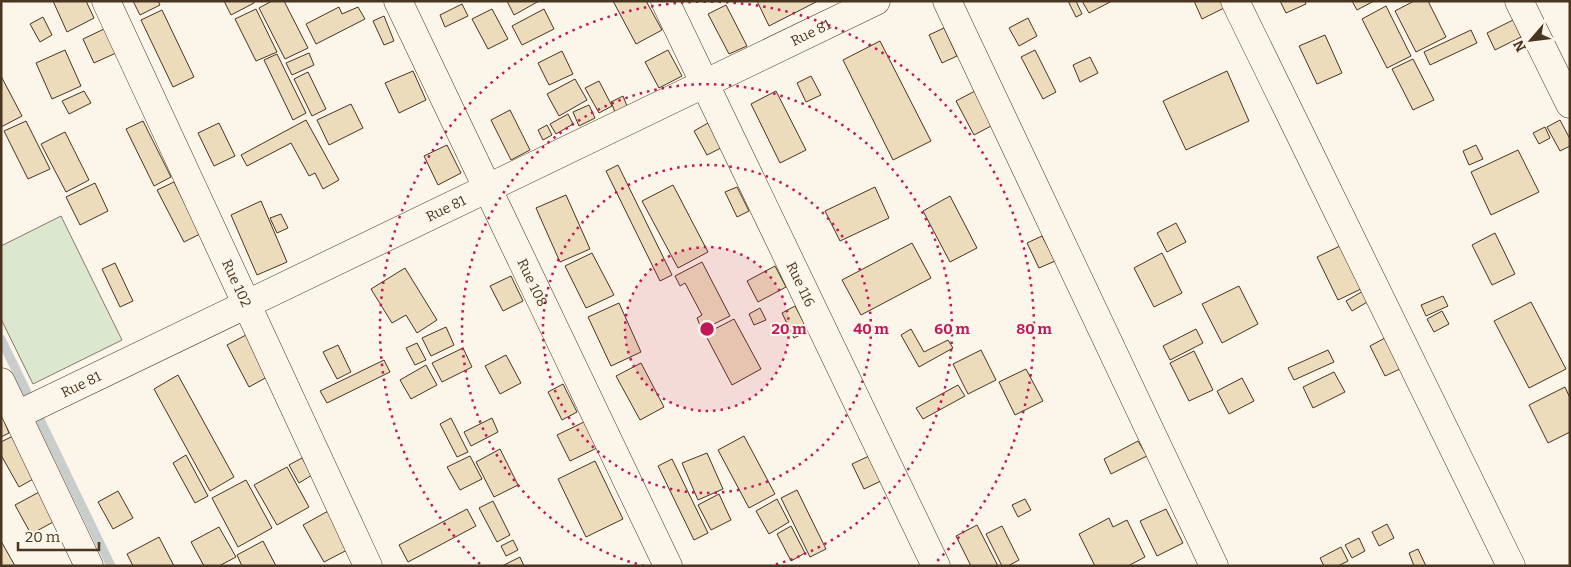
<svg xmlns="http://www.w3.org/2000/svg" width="1571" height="567" font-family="Bitter,serif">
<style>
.green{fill:#dce7d0;stroke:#887966}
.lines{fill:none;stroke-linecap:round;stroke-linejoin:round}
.stream{stroke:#c9cecd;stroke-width:9}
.building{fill:#ecdcbc;stroke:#4a3520}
.minor-casing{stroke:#4a3520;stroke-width:29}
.minor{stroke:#fbf6e9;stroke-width:28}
.ring{fill:none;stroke:#c2185b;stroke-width:2.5;stroke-dasharray:2.5 5}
.labels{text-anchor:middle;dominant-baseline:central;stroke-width:4;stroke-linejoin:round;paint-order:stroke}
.street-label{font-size:14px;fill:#4a3520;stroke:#fbf6e9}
.centre{fill:#c2185b;stroke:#fbf6e9;stroke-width:2.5}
.ring-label{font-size:15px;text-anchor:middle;font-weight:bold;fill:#c2185b;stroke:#fbf6e9;stroke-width:4;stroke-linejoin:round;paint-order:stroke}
</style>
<rect width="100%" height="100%" fill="#fbf6e9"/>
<path class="green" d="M61 216 122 340 33 384 1 319V246Z"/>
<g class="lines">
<path class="stream" d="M1 339 111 566"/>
</g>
<path class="building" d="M53 1H86L94 18 67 32Z
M133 1H158L160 5 140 15Z
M224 1H254V3L231 15Z
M272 1H284L308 48 285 59 259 8Z
M507 1H539L514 15Z
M613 1H646L662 30 636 44Z
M757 1H815L816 2 769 26Z
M1068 1H1076L1082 14 1076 17Z
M1082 1H1112L1089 13Z
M1194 1H1230L1232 4 1202 19Z
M1280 1H1305L1306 4 1286 13Z
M1352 1H1374L1357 10Z
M1414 1H1428L1446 37 1416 52 1395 11Z
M462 4 468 16 445 27 440 15Z
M726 5 747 46 729 54 708 14Z
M1386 6 1411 56 1387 68 1362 19Z
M339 7 342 14 358 7 365 19 316 44 306 24Z
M256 9 277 52 256 61 235 19Z
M492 9 508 39 488 49 472 19Z
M544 9 554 29 522 45 512 26Z
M162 10 194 77 173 87 141 20Z
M384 16 394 41 384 45 373 21Z
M43 17 52 35 40 42 30 24Z
M1028 18 1037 36 1019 46 1009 28Z
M1513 20 1521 37 1495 50 1487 33Z
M944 28 957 56 942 63 929 35Z
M104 29 116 53 94 63 83 39Z
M1471 30 1477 43 1430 65 1424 52Z
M1325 35 1342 73 1317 84 1299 46Z
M880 41 931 141 893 160 843 60Z
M65 50 81 86 52 99 36 63Z
M668 50 682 76 659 88 645 62Z
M1035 50 1056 92 1043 99 1021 57Z
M562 51 573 74 549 85 538 63Z
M309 53 314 65 292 75 286 63Z
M277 54 306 113 293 120 264 60Z
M1090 57 1098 73 1080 82 1073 65Z
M1413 59 1434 100 1413 110 1392 69Z
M413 71 426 100 399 113 385 83Z
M1227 71 1249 121 1186 150 1163 101Z
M308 72 326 109 312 116 294 79Z
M1 76 22 116 1 127Z
M811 76 821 95 806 102 797 83Z
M575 79 587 100 559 116 547 94Z
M599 81 612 106 599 113 585 88Z
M84 91 91 103 69 114 62 101Z
M776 91 806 150 780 163 751 104Z
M975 91 993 125 974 135 956 101Z
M623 96 627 106 615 112 611 102Z
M351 104 363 128 329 145 317 120Z
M589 105 595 118 579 126 573 112Z
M510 110 530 150 511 160 491 120Z
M568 114 573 124 556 134 550 124Z
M306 120 339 180 323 189 315 173 309 176 291 143 247 166 241 155Z
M1560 120 1570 139V146L1560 151 1547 127Z
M26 121 50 169 28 179 4 131Z
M143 121 171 177 154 186 126 129Z
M219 123 235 156 214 166 198 133Z
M708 123 721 148 707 155 694 131Z
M547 125 552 135 543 140 538 130Z
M1545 127 1550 138 1539 144 1533 133Z
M65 132 89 180 66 192 41 144Z
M447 145 461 173 438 185 424 156Z
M1476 145 1483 159 1469 165 1463 151Z
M1518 150 1539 192 1491 215 1471 172Z
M618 165 672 275 660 281 606 171Z
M174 182 200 234 184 242 157 190Z
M95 183 108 211 80 225 66 197Z
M673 185 708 252 678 268 642 201Z
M737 187 749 211 737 217 725 192Z
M875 187 889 218 840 241 825 211Z
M566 195 590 249 560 262 536 208Z
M950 196 977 248 950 262 923 211Z
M261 201 287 262 257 275 231 215Z
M281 214 288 228 277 233 270 218Z
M1176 223 1186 242 1167 252 1157 233Z
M1495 233 1515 274 1492 285 1472 245Z
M1042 236 1055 261 1039 268 1027 243Z
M912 243 931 278 861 315 842 280Z
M1342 245 1363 288 1338 300 1317 257Z
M592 253 614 295 586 308 565 266Z
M1162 253 1182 293 1154 307 1134 268Z
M702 262 730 316 702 330 697 318 702 315 685 283 680 286 675 276Z
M115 263 133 301 120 307 102 269Z
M775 266 786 287 758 302 747 281Z
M405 268 437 320 417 333 406 315 392 323 371 289Z
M511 276 523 301 503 311 490 286Z
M1239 286 1258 324 1222 343 1202 304Z
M1363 291 1369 301 1352 311 1346 301Z
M1443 296 1448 306 1426 316 1421 305Z
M1531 302 1566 369 1529 388 1494 321Z
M619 303 641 352 611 366 588 317Z
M795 306 808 331 794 338 782 313Z
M760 308 766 320 754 325 749 314Z
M1442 311 1449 324 1434 332 1427 319Z
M734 319 761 369 732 385 705 334Z
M446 327 454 345 431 356 422 338Z
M911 329 924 352 948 340 953 348 919 367 901 335Z
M1196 329 1203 343 1170 360 1163 346Z
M246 335 269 376 249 387 227 345Z
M1385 338 1400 369 1385 376 1370 346Z
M417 343 426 360 415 365 406 348Z
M338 345 351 372 337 379 323 352Z
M463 348 472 367 442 382 432 363Z
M981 350 996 380 968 394 953 364Z
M1328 350 1334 362 1294 380 1288 368Z
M1194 351 1213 390 1189 401 1170 363Z
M506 355 521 383 500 394 485 366Z
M384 360 390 372 327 403 320 391Z
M641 363 664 407 640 420 616 376Z
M426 365 437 385 411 399 400 380Z
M1026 369 1043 401 1015 415 999 382Z
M1334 372 1345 392 1313 408 1303 387Z
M178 375 234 477 210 491 154 389Z
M1242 378 1254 401 1229 414 1217 391Z
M563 384 577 412 562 420 548 392Z
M958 385 965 396 923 419 916 408Z
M1565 387 1570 398V432L1548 443 1529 405Z
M1 414 9 433 1 437Z
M451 418 468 452 457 457 440 424Z
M492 418 498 432 471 446 464 432Z
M584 422 597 448 570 461 557 435Z
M13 436 35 478 19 487 1 455V442Z
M744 436 775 494 749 508 718 450Z
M1138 441 1147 456 1111 474 1104 459Z
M500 449 518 485 494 497 476 462Z
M707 453 723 489 698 500 682 463Z
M186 455 208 496 195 503 173 463Z
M470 456 482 479 460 490 447 467Z
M869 456 881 481 864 489 852 464Z
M302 458 312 475 299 483 289 465Z
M672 459 708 533 694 540 658 466Z
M595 461 623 519 586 537 558 479Z
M287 467 309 507 277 525 254 485Z
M246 480 272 528 238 547 212 498Z
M797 490 826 549 810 557 781 498Z
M41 491 57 520 31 534 15 505Z
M118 491 133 518 113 529 98 502Z
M719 494 731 520 711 530 698 505Z
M777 499 789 522 769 534 756 511Z
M1025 499 1031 510 1018 517 1012 505Z
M493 501 510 535 497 542 479 508Z
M467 509 476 526 408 562 399 545Z
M1166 509 1183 543 1157 556 1140 521Z
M330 510 351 548 324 562 303 525Z
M1109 518 1113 527 1127 520 1145 557 1128 566H1095L1079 534Z
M1387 524 1394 538 1379 546 1372 532Z
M977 525 998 566H971L956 536Z
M791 526 805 553 791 561 777 534Z
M1002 526 1019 560 1008 566H1002L986 534Z
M219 527 236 557 219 566H204L191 542Z
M159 537 174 566H133L127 554Z
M1359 538 1365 551 1352 558 1345 545Z
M513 540 518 550 506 556 501 546Z
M1 541 15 566H1Z
M263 541 276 566H242L237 555Z
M1341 547 1348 561 1338 566H1324L1320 558Z
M1418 549 1426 566H1414L1409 553Z
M520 557 524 566H502Z"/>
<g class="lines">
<defs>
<g id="minor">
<path id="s1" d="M106 1 368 566"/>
<path id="s2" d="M398 1 668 566"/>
<path id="s3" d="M665 1 936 566"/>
<path d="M947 1 1214 566"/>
<path d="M1235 1 1511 566"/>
<path d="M1519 1 1570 104"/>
<path d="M1 382 89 566"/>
<path id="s4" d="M17 415 876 1"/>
</g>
</defs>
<use href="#minor" class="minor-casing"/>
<use href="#minor" class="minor"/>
</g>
<circle cx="707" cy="329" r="82" fill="#c2185b" fill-opacity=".12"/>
<g class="ring">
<circle cx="707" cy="329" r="82"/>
<circle cx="707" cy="329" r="164"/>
<path d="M644 566A245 245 0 1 1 770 566"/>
<path d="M480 564A327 327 0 1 1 934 564"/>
</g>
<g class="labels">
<g class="street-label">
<text stroke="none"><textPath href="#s4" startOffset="881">Rue 81</textPath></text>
<text stroke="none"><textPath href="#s4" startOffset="476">Rue 81</textPath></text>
<text stroke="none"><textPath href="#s1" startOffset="311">Rue 102</textPath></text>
<text stroke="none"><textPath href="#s2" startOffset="312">Rue 108</textPath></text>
<text stroke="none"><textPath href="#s3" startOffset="314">Rue 116</textPath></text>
<text stroke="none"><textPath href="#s4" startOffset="71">Rue 81</textPath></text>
</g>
</g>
<circle cx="707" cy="329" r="8" class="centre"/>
<g class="ring-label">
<text x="789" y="334">20 m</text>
<text x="871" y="334">40 m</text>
<text x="952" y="334">60 m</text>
<text x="1034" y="334">80 m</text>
</g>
<rect width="1571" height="567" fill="none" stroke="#4a3520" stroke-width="5"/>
<g transform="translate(1531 40) rotate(242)" stroke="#fbf6e9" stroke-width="4" paint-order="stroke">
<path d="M0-4L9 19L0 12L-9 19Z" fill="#4a3520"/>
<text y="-8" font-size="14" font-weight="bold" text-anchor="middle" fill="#4a3520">N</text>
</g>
<path d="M18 542v8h81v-8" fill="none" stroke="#4a3520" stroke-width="2.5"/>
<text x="25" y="542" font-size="15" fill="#4a3520" stroke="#fbf6e9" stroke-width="4" paint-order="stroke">20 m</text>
</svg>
